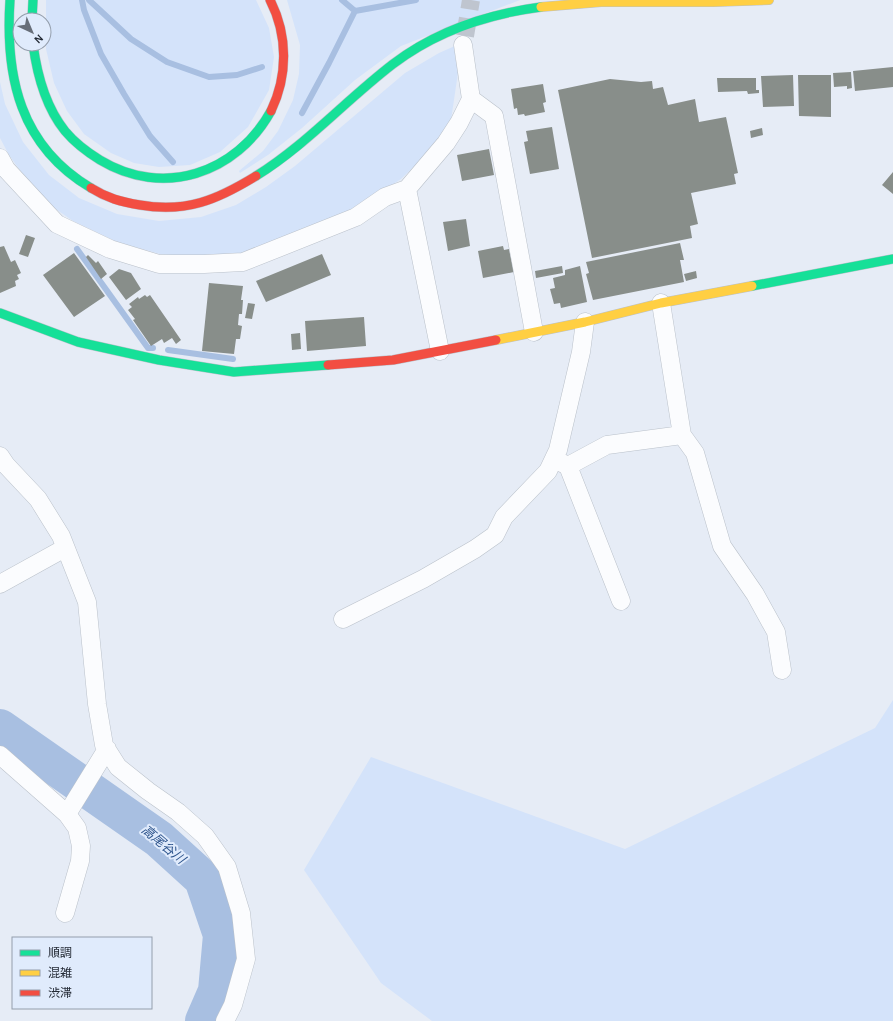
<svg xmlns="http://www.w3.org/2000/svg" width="893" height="1021" font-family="'Alegreya Sans','Noto Sans JP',sans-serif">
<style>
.green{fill:#d4e3fa}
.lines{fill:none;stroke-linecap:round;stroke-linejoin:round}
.stream{stroke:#a8bfe1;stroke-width:6}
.river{stroke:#a8bfe1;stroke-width:38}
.building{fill:#888e8a}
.street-tunnel{stroke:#bfc5cf;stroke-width:18;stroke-dasharray:18 9;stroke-linecap:butt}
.street-casing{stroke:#bac1ca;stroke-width:19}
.fast-casing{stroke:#bac1ca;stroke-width:10}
.slow-casing{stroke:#bac1ca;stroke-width:10}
.jam-casing{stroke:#bac1ca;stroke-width:10}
.street{stroke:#fbfcfe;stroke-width:18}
.fast{stroke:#16e098;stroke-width:9}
.slow{stroke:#ffcf43;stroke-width:9}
.jam{stroke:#f24e42;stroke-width:9}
.labels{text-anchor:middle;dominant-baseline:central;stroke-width:4;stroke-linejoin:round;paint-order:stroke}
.water-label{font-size:13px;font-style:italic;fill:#2d548c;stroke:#e0ebfc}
</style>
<rect width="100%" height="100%" fill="#e6ecf6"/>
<path class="green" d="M46 0H256L269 28 274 57 269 90 248 127 220 152 190 165 159 167 134 163 111 153 84 134 67 111 54 83 46 49Z
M287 0H520L401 46 355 80 302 128 268 155 240 173 239 171 263 151 278 131 293 100 299 74 300 45Z
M457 45 455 58 459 66 451 120 449 130 425 156 401 179 351 212 240 254 199 257 160 254 117 242 73 221 47 203 29 183 9 155 0 138V82L5 104 23 142 49 175 79 198 117 214 159 221 201 217 236 205 266 187 295 166 405 73 439 53Z
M893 700V1021H432L381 983 304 870 371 757 625 849 875 728Z"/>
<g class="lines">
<path class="stream" d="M82 0 84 10 101 54 124 94 150 136 173 162
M89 0 131 39 167 62 209 77 237 75 262 67
M342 0 355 11
M355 11 416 0
M302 113 329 63 355 11
M77 249 148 348H153
M168 350 233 359"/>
<path class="river" d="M0 728 159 839 203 879 222 935 217 991 204 1021"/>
</g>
<path class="building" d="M893 67V87L855 91 853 71Z
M851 72 852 88 847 89V86L834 87 833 73Z
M793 75 794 106 763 107 761 76Z
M798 75H831V117L799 116Z
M717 78H756V90H759V93L748 94 747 91 718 92Z
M610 79 641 82 652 81 653 89 663 87 668 105 695 99 699 122 726 117 738 173 734 174 736 184 691 193 698 224 690 226 692 238 592 258 558 90Z
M543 84 546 102 543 103 545 112 525 116 524 114 518 115 517 108 514 109 511 89Z
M552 127 559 169 530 174 524 142 528 141 526 131Z
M762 128 763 135 751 138 750 131Z
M489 149 494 175 462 181 457 155Z
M893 172V194L882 185Z
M466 219 470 246 448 251 443 222Z
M26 235 35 238 28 257 19 254Z
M680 243 684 260H680L684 282 593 300 586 274 589 273 586 262Z
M4 246 11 262 15 260 21 273 17 275 19 279 15 281 16 286 0 293V247Z
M503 246 504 250 509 249 514 272 483 278 478 251Z
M74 253 105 296 74 317 43 275Z
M322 254 331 275 266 302 256 281Z
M88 255 96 263 98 261 107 274 101 279 86 257Z
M562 266 563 273 536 278 535 271Z
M580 266 587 302 561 308 560 303 554 304 550 289 555 288 553 278 565 275V270Z
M119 269 131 273 141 289 126 300 109 277Z
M696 271 697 278 686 281 684 274Z
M209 283 243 286 241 300H243L242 314H239L238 325 242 326 240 339H236L234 354 202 351Z
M145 295 147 297 150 295 181 340 176 344 172 338 164 343 162 339 151 346 133 320 135 319 128 310 132 307 129 304 138 297 139 299Z
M248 303 255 304 252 319 245 318Z
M364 317 366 346 307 351 305 321Z
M300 333 301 349 292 350 291 334Z"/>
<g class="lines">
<path class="street-tunnel" d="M465 36 471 0"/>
<defs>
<path id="street" d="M471 99 494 116 534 332
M0 158 6 169 57 224 110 249 159 264H204L243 262 356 217 385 197 407 189 446 143 459 123 471 99 463 45
M407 189 440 351
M661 303 682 435 695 453 722 546 755 594 776 632 782 670
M0 456 6 465 38 499 61 536 87 602 97 704 104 745 118 767 148 791 178 812 205 836 227 867 241 913 246 959 233 1005 225 1021
M554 459 568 466 621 601
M568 466 607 445 682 435
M0 584 65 548
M343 619 423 579 475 549 495 535 504 517 548 471 558 450 581 352 585 322
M0 755 67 814 77 828 81 846 80 861 65 913
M67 814 107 749"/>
<path id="fast" d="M10 0C5 77 20 146 91 188
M32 20 33 0
M33 44C37 75 45 106 65 131 75 143 87 152 100 160 163 198 236 174 271 111
M256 176C306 145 346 100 393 64 435 32 488 14 541 7
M752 286 893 259
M0 313 78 342 159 360 234 372 328 365"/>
<path id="slow" d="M541 7 601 2H713L769 0
M496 340 585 322 661 303 752 286"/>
<path id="jam" d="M270 0C288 35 288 76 271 111
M91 188C107 198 121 202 140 205 186 213 217 200 256 176
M328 365 393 360 496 340"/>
</defs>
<use href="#street" class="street-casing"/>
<use href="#fast" class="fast-casing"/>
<use href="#slow" class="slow-casing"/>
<use href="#jam" class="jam-casing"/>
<use href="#street" class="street"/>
<use href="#fast" class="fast"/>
<use href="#slow" class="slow"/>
<use href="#jam" class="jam"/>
</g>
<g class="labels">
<g class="water-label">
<text transform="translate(163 845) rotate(40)">高尾谷川</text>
</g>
</g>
<rect x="12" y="937" width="140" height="72" fill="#e0ebfc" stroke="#949eac"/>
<rect x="20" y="950" width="20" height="6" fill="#16e098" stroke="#949eac"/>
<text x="48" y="957" font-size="12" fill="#232a35">順調</text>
<rect x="20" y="970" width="20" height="6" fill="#ffcf43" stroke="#949eac"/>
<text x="48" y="977" font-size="12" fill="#232a35">混雑</text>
<rect x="20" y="990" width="20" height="6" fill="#f24e42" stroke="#949eac"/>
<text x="48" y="997" font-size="12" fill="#232a35">渋滞</text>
<g transform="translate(32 32) rotate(136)"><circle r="19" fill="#e0ebfc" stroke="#949eac"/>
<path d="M0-3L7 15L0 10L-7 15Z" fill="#676e79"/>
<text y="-6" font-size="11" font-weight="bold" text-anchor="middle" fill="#232a35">N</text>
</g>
</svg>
